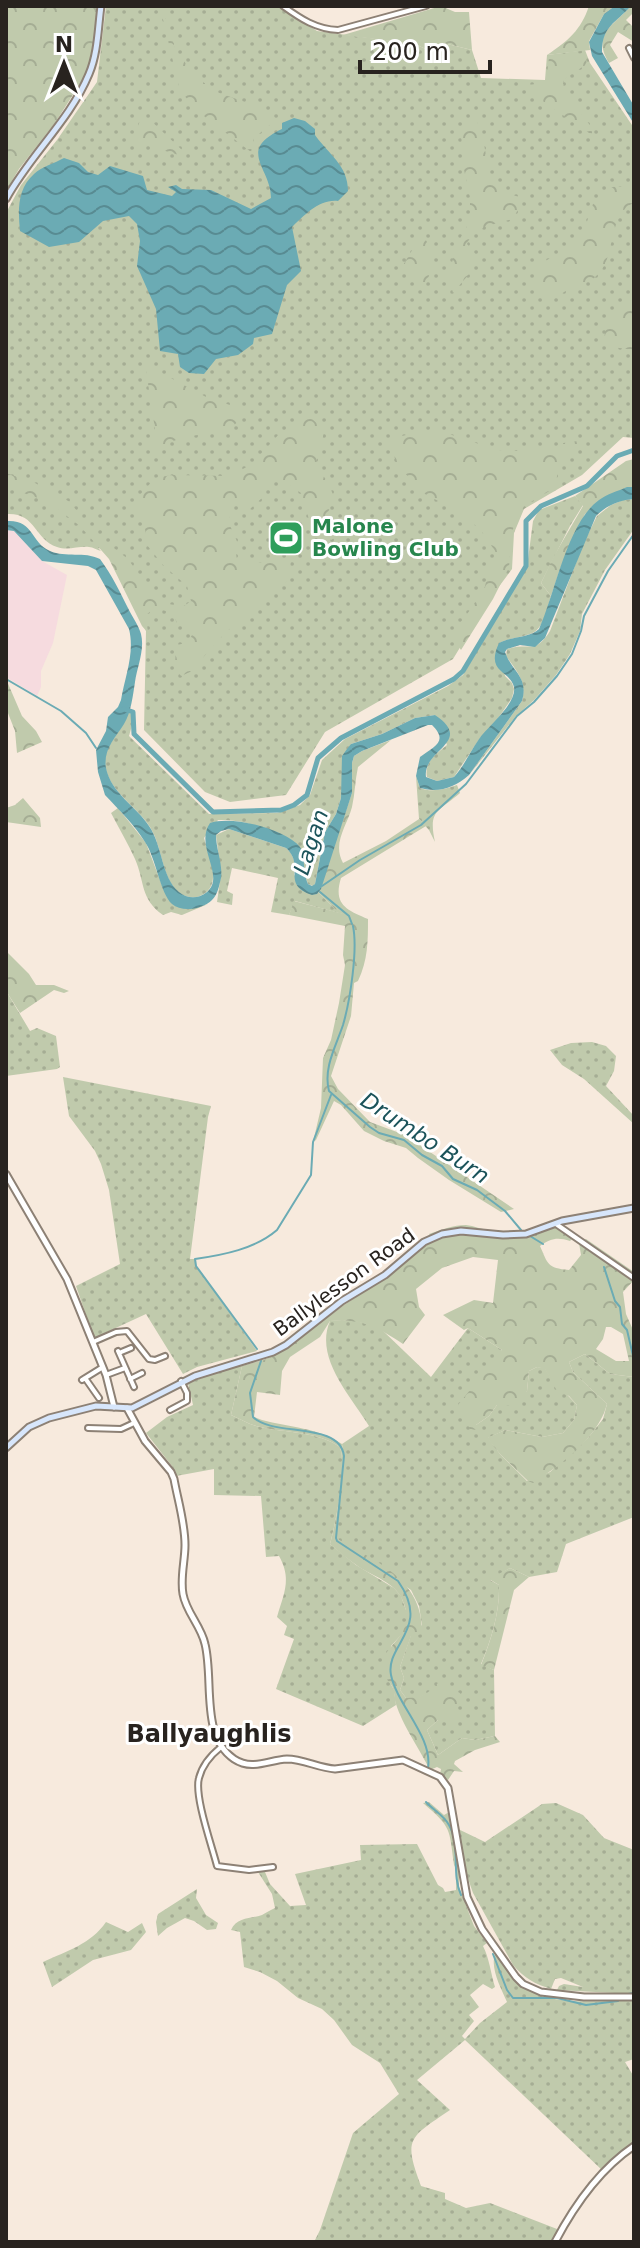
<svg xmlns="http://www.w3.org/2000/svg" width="640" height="2248" font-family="'DejaVu Sans',sans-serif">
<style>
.commercial{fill:#f6dbdf}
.grass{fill:url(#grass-dots)}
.forest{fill:url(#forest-crowns);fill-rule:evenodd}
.pitch{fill:#c0caac}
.water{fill:url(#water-waves)}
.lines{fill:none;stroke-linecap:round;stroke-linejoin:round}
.stream{stroke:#6babb4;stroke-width:2}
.canal{stroke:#6babb4;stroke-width:5}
.minor-casing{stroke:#8d8175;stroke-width:8}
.tertiary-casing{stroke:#8d8175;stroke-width:9}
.secondary-casing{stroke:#8d8175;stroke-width:9}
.minor{stroke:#fff;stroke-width:4}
.tertiary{stroke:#fff;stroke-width:5}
.secondary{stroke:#d7e6fb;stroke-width:5}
.labels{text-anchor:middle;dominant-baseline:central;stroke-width:6;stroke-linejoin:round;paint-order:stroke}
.leisure-label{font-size:20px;font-weight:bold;fill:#27864d;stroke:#fff;text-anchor:start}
.street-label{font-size:20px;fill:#28231f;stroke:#fff}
.water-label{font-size:22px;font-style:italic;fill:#1b535a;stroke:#fff}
.quarter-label{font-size:24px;font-weight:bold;fill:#28231f;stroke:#fff}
</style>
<defs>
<pattern id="grass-dots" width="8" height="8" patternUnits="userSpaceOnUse" patternTransform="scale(2)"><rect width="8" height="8" fill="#c0caac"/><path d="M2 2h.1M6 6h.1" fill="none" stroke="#a5ad94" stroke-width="1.8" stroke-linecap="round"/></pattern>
<pattern id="forest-crowns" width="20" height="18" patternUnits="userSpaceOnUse" patternTransform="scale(2)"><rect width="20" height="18" fill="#c0caac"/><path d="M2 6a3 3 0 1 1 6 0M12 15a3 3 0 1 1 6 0" fill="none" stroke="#a5ad94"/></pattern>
<pattern id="water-waves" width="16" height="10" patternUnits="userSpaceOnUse" patternTransform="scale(2)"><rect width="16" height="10" fill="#6babb4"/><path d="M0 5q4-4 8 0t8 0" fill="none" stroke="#588b92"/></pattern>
</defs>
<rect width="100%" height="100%" fill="#f7eadd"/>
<path class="commercial" d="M6 530 14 531 42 561 67 575 53 643 41 671V687L37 696 6 677Z"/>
<path class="grass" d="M106 6H278L317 31 415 44 432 52 443 43 472 50 481 78 545 80 547 55 585 50 590 63 634 128V438L623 437 582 475 524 509 514 533 512 569 489 600 453 659 325 732 286 795 230 802 205 792 144 730 146 631 110 550 98 548 101 551C97 550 93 547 89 547 78 546 68 551 57 547 34 539 36 512 6 514V213L21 185 57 140 97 82Z
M575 496 583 505 570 526 541 583 551 596C547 608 544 630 530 634 519 638 510 638 499 643L505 676 512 683 514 689 512 698 494 724 480 738 454 777 437 781 427 777C424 762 436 754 447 745L435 715 415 718 382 734 351 744 341 798 336 814 325 832 315 884 313 886 308 884 305 876 302 853C273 834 255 819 218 820L204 838C209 856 225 889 197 897 191 898 185 897 180 893 161 879 163 847 150 827 136 805 106 790 105 762 105 743 124 730 128 712L131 714 133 722 129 736 209 814 277 813 300 805 310 795 322 760 345 739 448 686 463 675 527 567 533 521 539 510Z
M634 499V529L605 570 582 614 580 631 570 654 556 675 534 700 516 716 469 775 522 701C527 682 517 671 506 656L507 649C530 642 535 655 550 631L584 542 597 516 611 505 623 500Z
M416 776 420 788C432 793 445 789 457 785L460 793C438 812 428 810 435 842L429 830 419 819Z
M118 808 146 843 163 888 194 908 208 904 182 915 171 912 163 915C140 899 145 882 135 859 128 844 119 828 111 813Z
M229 829 286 848C295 856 295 863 294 875L318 892 334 908 342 911 346 915 295 901 289 915 271 912 278 878 232 868 227 891 233 894 232 905 217 902 221 874 216 835Z
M8 994 30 1031 37 1028 56 1036 60 1067 57 1069 6 1076V995Z
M592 1042 606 1046 616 1056 614 1071 606 1086 634 1116V1124L584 1079 562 1065 550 1050 571 1043Z
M63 1077 211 1106 208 1117 190 1259H195L196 1266 257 1351 197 1367 183 1374 146 1314 94 1338 76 1286 120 1264 109 1190 101 1164 95 1151 69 1116Z
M342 1320 356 1321 379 1327 431 1377 468 1328 502 1350 476 1425 489 1416 497 1405 527 1391 529 1371 537 1367 545 1368 550 1377 577 1405 574 1420 563 1433 542 1437 505 1430 488 1438 500 1454 527 1481 550 1472 588 1438 603 1419 607 1404 573 1372 569 1362 585 1354 610 1374 634 1377V1517L566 1544 557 1572 529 1577 510 1568 490 1580 499 1585C500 1612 491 1640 481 1664L494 1670 495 1736 475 1740 462 1738 438 1755 427 1730 438 1720 429 1693 418 1698H406L400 1690 404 1678 400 1667 411 1635 422 1625 419 1606 411 1590 336 1538 344 1456 342 1444 369 1426C351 1396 314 1358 330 1321Z
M242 1366 231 1415C240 1419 250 1425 260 1427 286 1433 317 1431 340 1447 347 1468 336 1521 330 1544L356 1565 394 1588 401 1596 407 1613V1624L402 1634 391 1646 388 1679 394 1690 396 1705 363 1726 276 1689 294 1639 284 1635 287 1626 277 1617C284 1593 292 1579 279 1556L266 1557 261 1496 214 1495V1469L176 1476 175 1470 146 1433 167 1417 193 1405 188 1383 226 1369Z
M429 1802 444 1815 451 1811 459 1867V1887L474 1926 487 1943 483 1946C489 1957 491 1974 495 1987L492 1989 483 1984 470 1995 479 2007 469 2015 474 2021 462 2036 465 2039 480 2023 507 2002C501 1988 490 1969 495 1953 502 1963 509 1975 518 1983 549 2009 597 1999 634 2001V2059L625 2062 634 2077V2142L603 2171 465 2040 417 2080 450 2110C409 2138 403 2138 421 2186L445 2193V2199L466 2208 490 2203 557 2229 558 2230 552 2242H314L320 2230 353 2133 399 2094 380 2063 352 2045 334 2020 322 2009 298 1998 277 1981 260 1972 244 1967 240 1932 231 1930C237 1917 250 1919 262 1915 266 1913 270 1910 275 1908L272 1894 258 1872H265L270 1884 290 1906 306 1905 295 1874 361 1860 360 1845 417 1844 438 1885 443 1888 445 1892 456 1890V1869L454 1865C449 1828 452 1828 423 1803Z
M556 1803 583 1815 604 1838 634 1850V1994L557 1990 559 1986 564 1984 583 1987 561 1978 555 1979 551 1989C535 1984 524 1978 513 1965L473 1893 464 1867 456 1828 485 1842 542 1804Z
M197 1889 196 1898 206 1915 218 1923 216 1929 207 1930 194 1921 185 1918 167 1928 158 1936 156 1922 158 1914Z
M106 1922 128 1932 142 1923 146 1932 131 1950 93 1960 52 1987 43 1962C67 1951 91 1944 106 1922Z"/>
<path class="forest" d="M6 6H97L92 59 88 71 55 123 19 169 6 191Z
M441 6 455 12H469L472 50 443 43 432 52 415 44 343 35Z
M589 6H615L604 14 589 41 590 50 547 55C568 41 581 30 589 6Z
M631 6H634V12L626 20 634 28V42L618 32 610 45 618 58 609 63C591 34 614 25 631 6Z
M162 15 167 20 176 53 183 59 190 71 214 91 253 105 277 119 254 138 251 152 200 113 180 91Z
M584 53 587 64 564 79 563 89 592 128V135L545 103 527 85 546 83 549 57Z
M141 116 149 119 182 150V156L129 140 137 131Z
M476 117 484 144 490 178 508 194 524 198 513 219C496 224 474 226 467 244L476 255 469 274 453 293 449 274 457 244 470 221V197L463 165 461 130Z
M634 186V203C608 213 616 255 599 273 591 283 583 283 572 287 565 291 558 296 551 301L535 287 534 267 569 248 581 239 594 201 612 187Z
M418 231C438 251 434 264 424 289L415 278 402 267 414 247Z
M634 294V350L605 346C602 313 619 316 634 294Z
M145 364 206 397 248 411C233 433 211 432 187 437 175 439 163 446 151 450L155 429Z
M310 417 324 430 321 449 314 467 327 480 334 497 327 515 336 537 331 540 320 529 311 526 301 493 279 478 263 489 262 498 250 509 237 499 230 501 232 512 228 521 239 546 236 553 237 561 269 563 291 557 289 580 270 591 259 605 226 632 190 672 181 676 175 666 176 645 187 643 192 635 186 626 177 623 173 614 156 607 146 615 148 633 142 626 109 559 80 526 47 501 6 487V473L35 483 70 502 93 532 128 559 159 603 184 606 191 601 187 586 163 565 147 545 144 520 133 503 155 478 172 475 230 476 252 464 279 434 301 420Z
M422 431 449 434 497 450 517 451 532 445 550 449 563 443 594 439C566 448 558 456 556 487L524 506 512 531 509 567 493 599 461 650 451 635 483 593 489 572 499 557 480 529 457 511 425 494 396 464 392 444 402 436Z
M634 459V487L627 488 585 514 560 569 551 596 541 583 554 556 583 506 575 496 626 461Z
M6 679 22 716 36 731 42 742 17 753 15 731 6 708Z
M391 740 358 767C355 780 355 794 352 807 347 826 332 843 343 863L386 841 419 819 426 826 341 878C333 904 346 910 368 919 368 941 368 960 358 981L354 983 351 1016 331 1076 338 1089 370 1122 405 1135 514 1209 501 1212 449 1180 418 1158 406 1148 384 1141 364 1131 341 1105 334 1101 316 1140 313 1142 321 1108 323 1058 331 1040 339 1003 345 965 343 955 345 926 289 915 294 901 344 914 341 911 335 909 318 892 352 793V763L354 756 362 751Z
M23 798 40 818 41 827 6 822V808L15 805Z
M6 951 29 974 36 985H54L69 991 64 993 54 990 20 1013 8 994 6 995Z
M545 1223 555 1226 573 1238 570 1241C558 1237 551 1238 540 1246 548 1264 547 1268 569 1270L581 1255 579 1243 586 1239 634 1272V1280L623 1292 626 1314 633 1330 634 1377 610 1374 585 1354 569 1362 573 1372 607 1404C598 1438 562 1464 533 1483L528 1481 500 1454 487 1438 505 1430 542 1437 563 1433 574 1420 577 1405 569 1396 557 1391 545 1369 537 1367 529 1371 527 1391 514 1406 497 1405 489 1416 476 1425 477 1430 470 1429 458 1405 502 1350 468 1328 464 1330 443 1315 474 1300 493 1303 498 1260 473 1257 442 1268 416 1289 419 1307 425 1315 403 1344C378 1327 361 1318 330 1321L320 1337 290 1357 282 1371 280 1395 257 1392 254 1417 262 1420C289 1427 319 1428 342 1444L344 1456 336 1538C376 1562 424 1579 422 1634L411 1636 400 1667 404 1678 400 1690 406 1698C421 1698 428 1694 438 1683L460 1693 456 1718 438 1720 427 1730 438 1755 462 1738 475 1740 495 1736 500 1742 475 1750 455 1761 454 1764 463 1772 454 1771 448 1780 440 1774 441 1769 437 1767 430 1770C420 1750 402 1724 396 1704 394 1698 395 1692 392 1686 389 1681 383 1676 382 1671 377 1645 420 1638 402 1599 395 1583 373 1576 359 1567 349 1560 339 1552 330 1544 336 1521 347 1469 340 1447 317 1431 286 1433 260 1427 250 1425 240 1419 231 1415L242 1366 266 1359 284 1350 344 1305 394 1272 417 1252 433 1241 429 1234C440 1230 454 1225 466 1225 474 1226 482 1229 490 1231 510 1234 528 1232 545 1223ZM606 1327H611L623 1334 629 1361H616L596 1349 603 1339Z
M510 1568 529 1577 514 1590 494 1670 481 1665C491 1640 500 1612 499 1585L489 1579Z"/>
<path class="pitch" d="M295 523 302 548 277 554 271 529Z"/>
<path class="water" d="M615 6H631C616 23 602 26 602 52L634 106V124L592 56 589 42 604 14Z
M294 118 305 121 315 129V135C329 155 348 165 348 191L338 201C319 199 305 215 292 227L301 271 287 285 272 334 254 338 253 344 238 355 216 359 204 374 189 373 180 367 178 354 160 351 156 309 137 266 140 241 137 224 129 216 103 221 79 242 49 247 20 231C18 211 17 189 34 174 41 167 55 163 64 158L79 163 88 172 98 175 110 166 143 176 147 190 172 196 176 192 168 187 176 185 182 189 211 190 251 209 271 198C271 167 236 151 282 129V123Z
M627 487H634V499C620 500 607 505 596 516L545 638 535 647 520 645 507 649 505 652C512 672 529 677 522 701L469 775C454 788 439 793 420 788L416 776 420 757C434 746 449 742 432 725H428L362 751 354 756 352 763V793L321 889 317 894 312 895C280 884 306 866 286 848L229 829 221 831 216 835C216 850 223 863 221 878 219 886 218 894 212 900 203 909 182 913 172 904 160 893 156 858 145 842 134 824 119 810 105 795L98 772 96 750 106 731 108 717 118 707 121 700C125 676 135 653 129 629L96 570 88 566 42 561 14 531 6 530V521C34 519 30 542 50 551 66 558 84 551 100 559 112 575 121 594 130 612 134 619 139 627 141 634 145 650 137 667 135 682 133 695 131 713 124 724 115 738 103 750 106 768 111 793 136 806 149 826 163 846 161 877 179 892 187 899 199 899 207 892 226 876 194 846 210 823 232 815 285 829 300 847 305 854 303 873 308 884L312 886 315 884 325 832 336 814 341 798 342 756 347 749 351 744 382 734 415 718 435 715C475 742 422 750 426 777L437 781 454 777C464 766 470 752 479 739 487 727 517 704 514 687 510 670 485 673 499 643 512 636 530 638 539 629 555 594 567 523 599 500 607 494 618 491 627 487Z"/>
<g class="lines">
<path class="stream" d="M6 679 61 711 86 733 96 748
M322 886 360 860 421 825 466 784 517 716 534 702 557 676 572 654 581 631 584 616 608 571 634 534
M320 892 349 916 352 924
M353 926C358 950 350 1001 343 1025 336 1046 323 1068 329 1091L370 1127 379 1133 404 1140 422 1155 442 1166 453 1179 477 1190 505 1211 521 1230
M530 1236 543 1244
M604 1267 615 1301 620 1307 622 1324 627 1330 634 1360
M257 1349 196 1266 195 1259C223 1255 255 1249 277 1230L311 1175 313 1142 331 1095
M261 1361 250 1393 253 1417C272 1437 340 1421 344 1456L336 1538 337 1541 398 1581C432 1629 385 1644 391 1675 397 1705 433 1737 428 1768
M426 1802C433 1810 444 1815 449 1825 461 1846 451 1874 461 1895
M493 1954 507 1990 513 1998H557L586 2005 618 2001
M628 1994 634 1993"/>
<path class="canal" d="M124 709 133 712 134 734 213 812 281 810 294 805 307 795 318 758 341 738 454 679 463 671 526 566V521L541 506 587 486 617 456 634 450"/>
<defs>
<path id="minor" d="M283 6C301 19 316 29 338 30L426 6
M629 48 634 58
M556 1224 634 1278
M93 1342 116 1332 127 1331 149 1359 155 1360 165 1356
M118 1351 134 1387
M119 1353 131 1348
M106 1375 125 1368
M85 1378 99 1398
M130 1379 142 1373
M82 1380 103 1367
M170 1410 187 1401V1393L181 1381
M88 1428 121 1429 134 1423
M221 1747C211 1755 202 1766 199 1778 194 1796 212 1846 217 1866L249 1870 273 1867"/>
<path id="tertiary" d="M6 1174 67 1279 106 1375 114 1407
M127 1408 145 1441 171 1472 174 1479C178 1501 185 1523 185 1545 185 1561 180 1578 183 1594 186 1612 201 1626 205 1644 214 1680 200 1736 234 1759 252 1771 268 1760 287 1759 303 1759 319 1768 335 1769L403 1760 440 1777 448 1788 467 1897 482 1929 516 1977 523 1984 541 1992 584 1997H634
M555 2242C574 2206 600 2169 634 2146"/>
<path id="secondary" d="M6 199C30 155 70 120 89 74 98 53 98 28 101 6
M6 1448 29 1427 49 1418 96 1406 132 1408 195 1376 273 1352 286 1345 342 1301 385 1275 424 1242 442 1234 461 1231 503 1235 526 1234 562 1221 634 1208"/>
</defs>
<use href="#minor" class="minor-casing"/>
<use href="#tertiary" class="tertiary-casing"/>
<use href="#secondary" class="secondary-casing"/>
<use href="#minor" class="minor"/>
<use href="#tertiary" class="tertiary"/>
<use href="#secondary" class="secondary"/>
</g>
<defs>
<symbol id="stadium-square" viewBox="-11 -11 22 22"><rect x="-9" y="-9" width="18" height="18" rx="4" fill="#2e9e5b" stroke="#fff"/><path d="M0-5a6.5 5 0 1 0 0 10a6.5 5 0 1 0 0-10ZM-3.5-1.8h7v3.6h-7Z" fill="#fff"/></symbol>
</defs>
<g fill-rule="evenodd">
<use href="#stadium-square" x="266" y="518" width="40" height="40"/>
</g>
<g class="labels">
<g class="leisure-label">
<text x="312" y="526">Malone<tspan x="312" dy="23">Bowling Club</tspan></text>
</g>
<g class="street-label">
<text transform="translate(344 1282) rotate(-36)">Ballylesson Road</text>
</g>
<g class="water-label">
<text transform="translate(311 842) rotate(-72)">Lagan</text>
<text transform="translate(425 1138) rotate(33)">Drumbo Burn</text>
</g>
<g class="quarter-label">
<text x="209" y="1734">Ballyaughlis</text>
</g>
</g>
<rect width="640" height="2248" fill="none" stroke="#28231f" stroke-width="16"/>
<g transform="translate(64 64)" stroke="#ffffff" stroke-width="6" paint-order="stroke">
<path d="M0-6L14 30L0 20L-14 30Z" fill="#28231f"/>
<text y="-12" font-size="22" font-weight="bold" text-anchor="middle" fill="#28231f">N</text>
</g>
<path d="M360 60v12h130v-12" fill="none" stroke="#28231f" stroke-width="4"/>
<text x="372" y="60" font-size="24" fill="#28231f" stroke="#ffffff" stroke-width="6" paint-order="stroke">200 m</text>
</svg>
